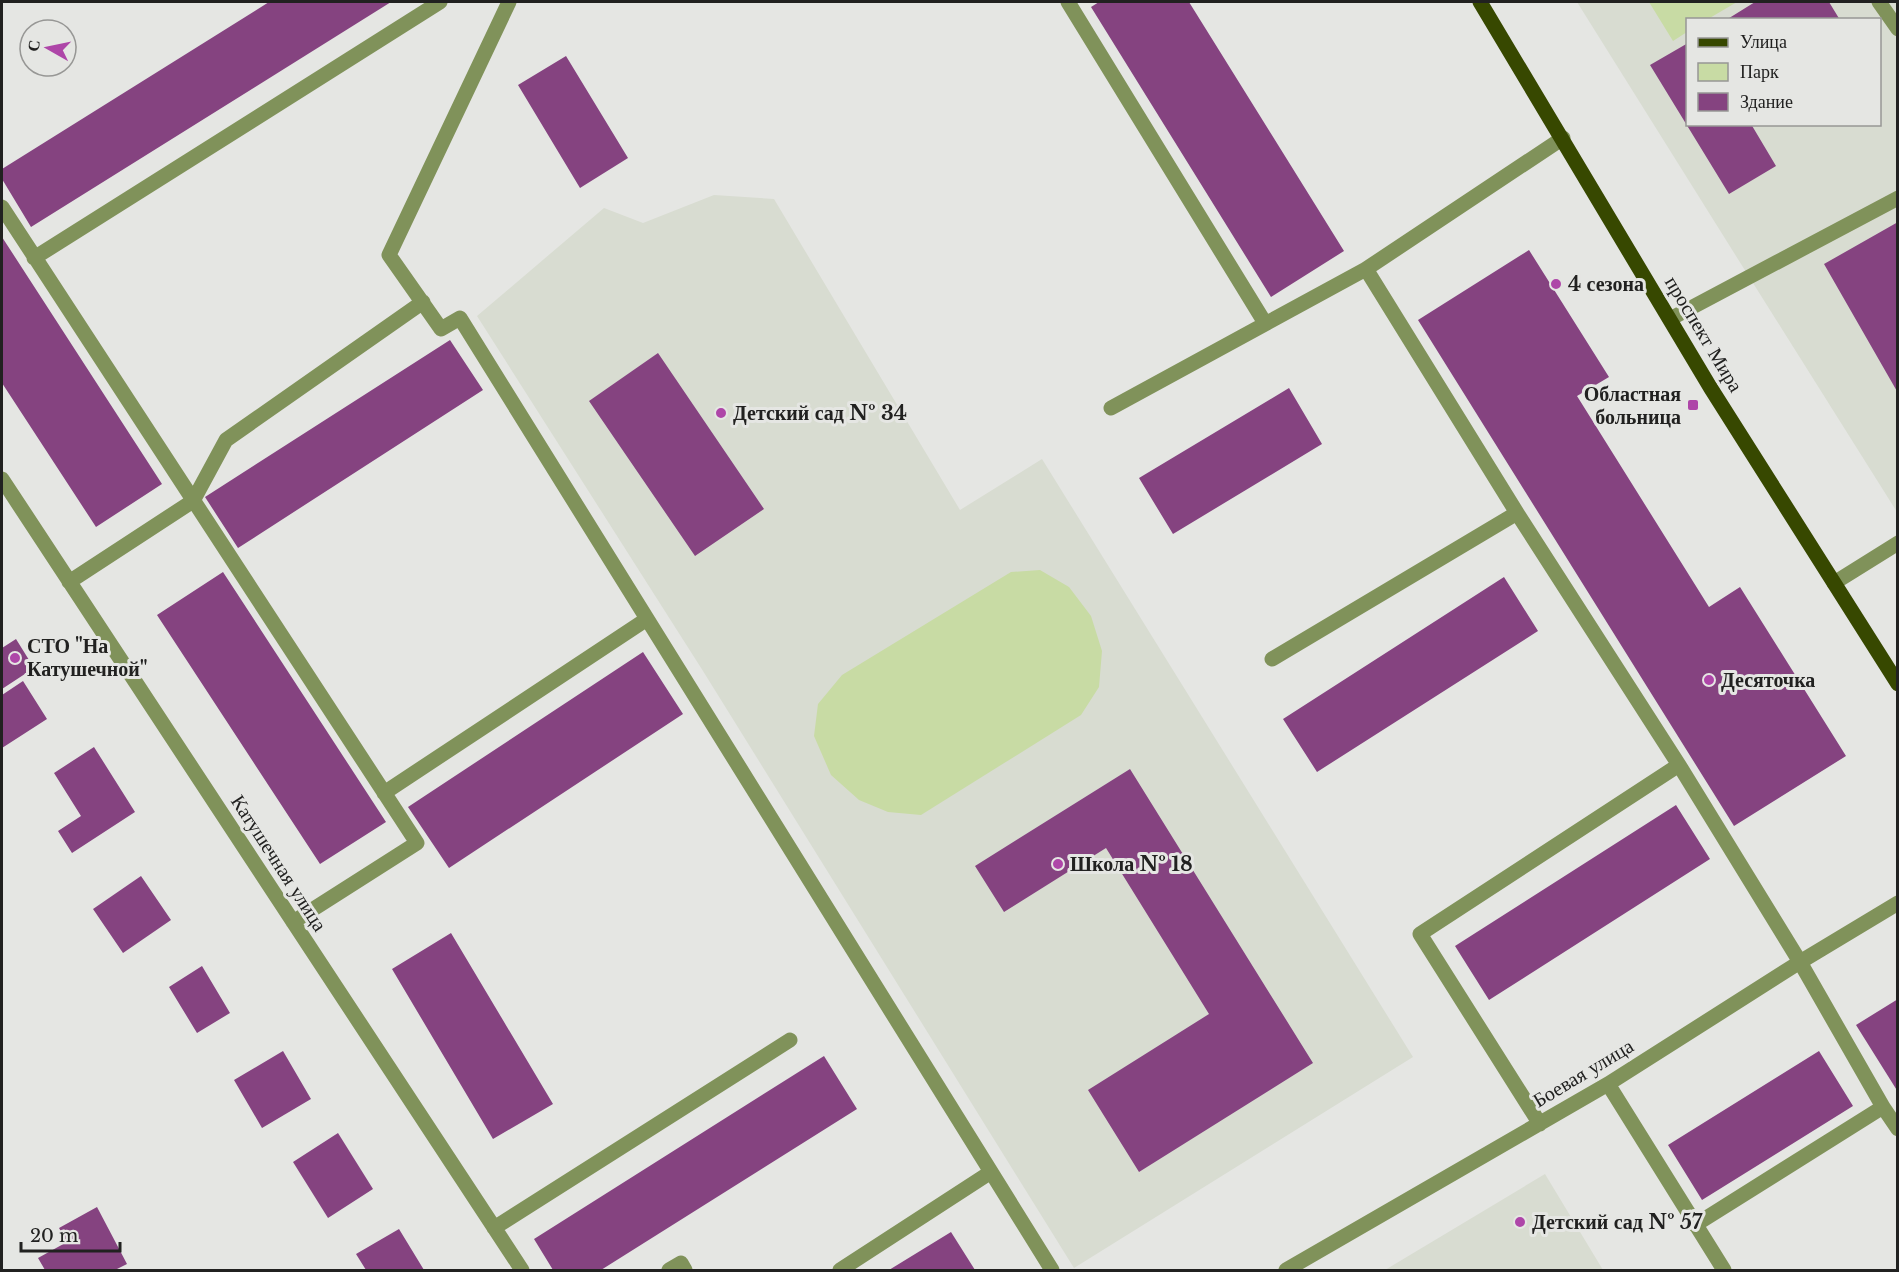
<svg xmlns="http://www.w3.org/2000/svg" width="1899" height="1272" font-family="'Libre Baskerville',serif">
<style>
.built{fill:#d8dcd1;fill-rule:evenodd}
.green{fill:#c8dba4}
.building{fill:#854380}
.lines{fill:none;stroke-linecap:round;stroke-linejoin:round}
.minor{stroke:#80925a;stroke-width:15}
.major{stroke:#374800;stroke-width:15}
.poi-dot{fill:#ae46a8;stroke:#e5e6e3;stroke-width:2}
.labels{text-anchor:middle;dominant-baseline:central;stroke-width:6;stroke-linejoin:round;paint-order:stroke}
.poi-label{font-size:20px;font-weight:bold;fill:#212120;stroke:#e5e6e3;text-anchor:start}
.street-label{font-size:20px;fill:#212120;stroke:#e5e6e3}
</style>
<rect width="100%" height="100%" fill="#e5e6e3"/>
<path class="built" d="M1577 2H1897V512L1736 256ZM1688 20H1880V124H1688Z
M714 195 774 199 960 510 1042 459 1413 1057 1074 1268 703 671 477 316 604 208 643 223Z
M1545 1174 1603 1270H1385Z"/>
<path class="green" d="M1649 2H1737L1708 19 1688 20 1687 32 1673 41Z
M1040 570 1069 587 1091 616 1102 651 1099 687 1081 715 921 815 888 812 859 800 831 775 814 736 818 704 842 675 1011 572Z"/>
<path class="building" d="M269 2H391L31 227 2 179V169Z
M1099 2H1189L1344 251 1271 297 1091 7Z
M1755 2H1829L1840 20H1726Z
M1688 43V124H1751L1776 166 1729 194 1650 65Z
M566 56 628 158 580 188 518 85Z
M1898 222V393L1824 264Z
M2 237 162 484 96 527 2 383Z
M1529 250 1609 377 1577 396 1709 607 1740 587 1846 756 1734 826 1418 320Z
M450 340 483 390 238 548 205 497Z
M658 353 764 509 695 556 589 401Z
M1289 388 1322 444 1173 534 1139 478Z
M223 572 386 822 320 864 157 615Z
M1504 577 1538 631 1317 772 1283 719Z
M16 639 34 668 2 689V648Z
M643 652 683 714 449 868 408 807Z
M23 681 47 719 2 748V695Z
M94 747 135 812 72 853 58 831 81 816 54 773Z
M1130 769 1313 1063 1139 1172 1088 1090 1209 1014 1106 848 1004 912 975 866Z
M1676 805 1710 859 1489 1000 1455 946Z
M141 876 171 920 123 953 93 909Z
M451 933 553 1104 493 1139 392 969Z
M202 966 230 1013 197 1033 169 987Z
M1898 999V1092L1856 1025Z
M283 1051 311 1099 262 1128 234 1080Z
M1819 1051 1853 1106 1702 1200 1668 1145Z
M824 1056 857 1109 601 1270H553L534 1239Z
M338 1133 373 1189 328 1218 293 1162Z
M97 1207 127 1264 115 1270H45L38 1258 67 1242 59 1228Z
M399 1229 424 1270H366L356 1254Z
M951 1232 975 1270H889Z"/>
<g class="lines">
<path class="minor" d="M509 2 389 255 441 329 460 318 1052 1270
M1068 2 1265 323
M1879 2 1898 29
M2 207 417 843 293 922
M34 258 440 2
M1366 269 1517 513 1679 765 1800 962 1883 1107 1695 1225
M1670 319 1898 198
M1111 408 1366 269 1563 138
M2 479 522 1270
M69 582 193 501 226 440 423 302
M1834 583 1898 543
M1272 659 1517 513
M384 793 647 619
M1608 1084 1724 1270
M1883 1107 1898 1129
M1540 1124 1420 934 1679 765
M494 1228 790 1040
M669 1270 681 1263 685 1270
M840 1270 991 1172
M1286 1270 1608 1084 1800 962 1898 903"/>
<path class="major" d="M1480 2 1710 387 1898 684"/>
</g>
<g class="poi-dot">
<circle cx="1556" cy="284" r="6"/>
<rect x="1687" y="399" width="12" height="12" rx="3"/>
<circle cx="721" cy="413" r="6"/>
<circle cx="15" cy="658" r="6"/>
<circle cx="1709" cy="680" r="6"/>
<circle cx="1058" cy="864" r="6"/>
<circle cx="1520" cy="1222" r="6"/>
</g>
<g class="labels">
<g class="poi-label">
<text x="1568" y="284">4 сезона</text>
<text x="1681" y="394" text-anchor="end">Областная<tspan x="1681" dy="23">больница</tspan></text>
<text x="733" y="413">Детский сад № 34</text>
<text x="27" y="646">СТО "На<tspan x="27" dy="23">Катушечной"</tspan></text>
<text x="1721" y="680">Десяточка</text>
<text x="1070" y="864">Школа № 18</text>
<text x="1532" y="1222">Детский сад № 57</text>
</g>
<g class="street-label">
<text transform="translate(1704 334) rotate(59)">проспект Мира</text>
<text transform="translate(279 863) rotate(57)">Катушечная улица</text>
<text transform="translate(1583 1073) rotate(-31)">Боевая улица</text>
</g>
</g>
<rect width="1899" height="1272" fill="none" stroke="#212120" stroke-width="6"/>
<rect x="1686" y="18" width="195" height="108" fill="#e5e6e3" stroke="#979795" stroke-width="1.5"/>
<rect x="1698" y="38" width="30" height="9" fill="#374800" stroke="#979795" stroke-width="1.5"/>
<text x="1740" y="48" font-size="18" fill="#212120">Улица</text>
<rect x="1698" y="63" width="30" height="18" fill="#c8dba4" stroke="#979795" stroke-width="1.5"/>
<text x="1740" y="78" font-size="18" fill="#212120">Парк</text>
<rect x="1698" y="93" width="30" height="18" fill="#854380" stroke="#979795" stroke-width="1.5"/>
<text x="1740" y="108" font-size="18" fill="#212120">Здание</text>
<g transform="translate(48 48) rotate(279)"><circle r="28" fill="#e5e6e3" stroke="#979795" stroke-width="1.5"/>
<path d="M0-4.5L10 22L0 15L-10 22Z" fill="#ae46a8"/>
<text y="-9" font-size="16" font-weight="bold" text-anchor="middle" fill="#212120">С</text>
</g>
<path d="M21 1242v9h99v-9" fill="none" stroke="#212120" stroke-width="3"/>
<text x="30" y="1242" font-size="18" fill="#212120" stroke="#e5e6e3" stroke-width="4.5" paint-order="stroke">20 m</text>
</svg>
